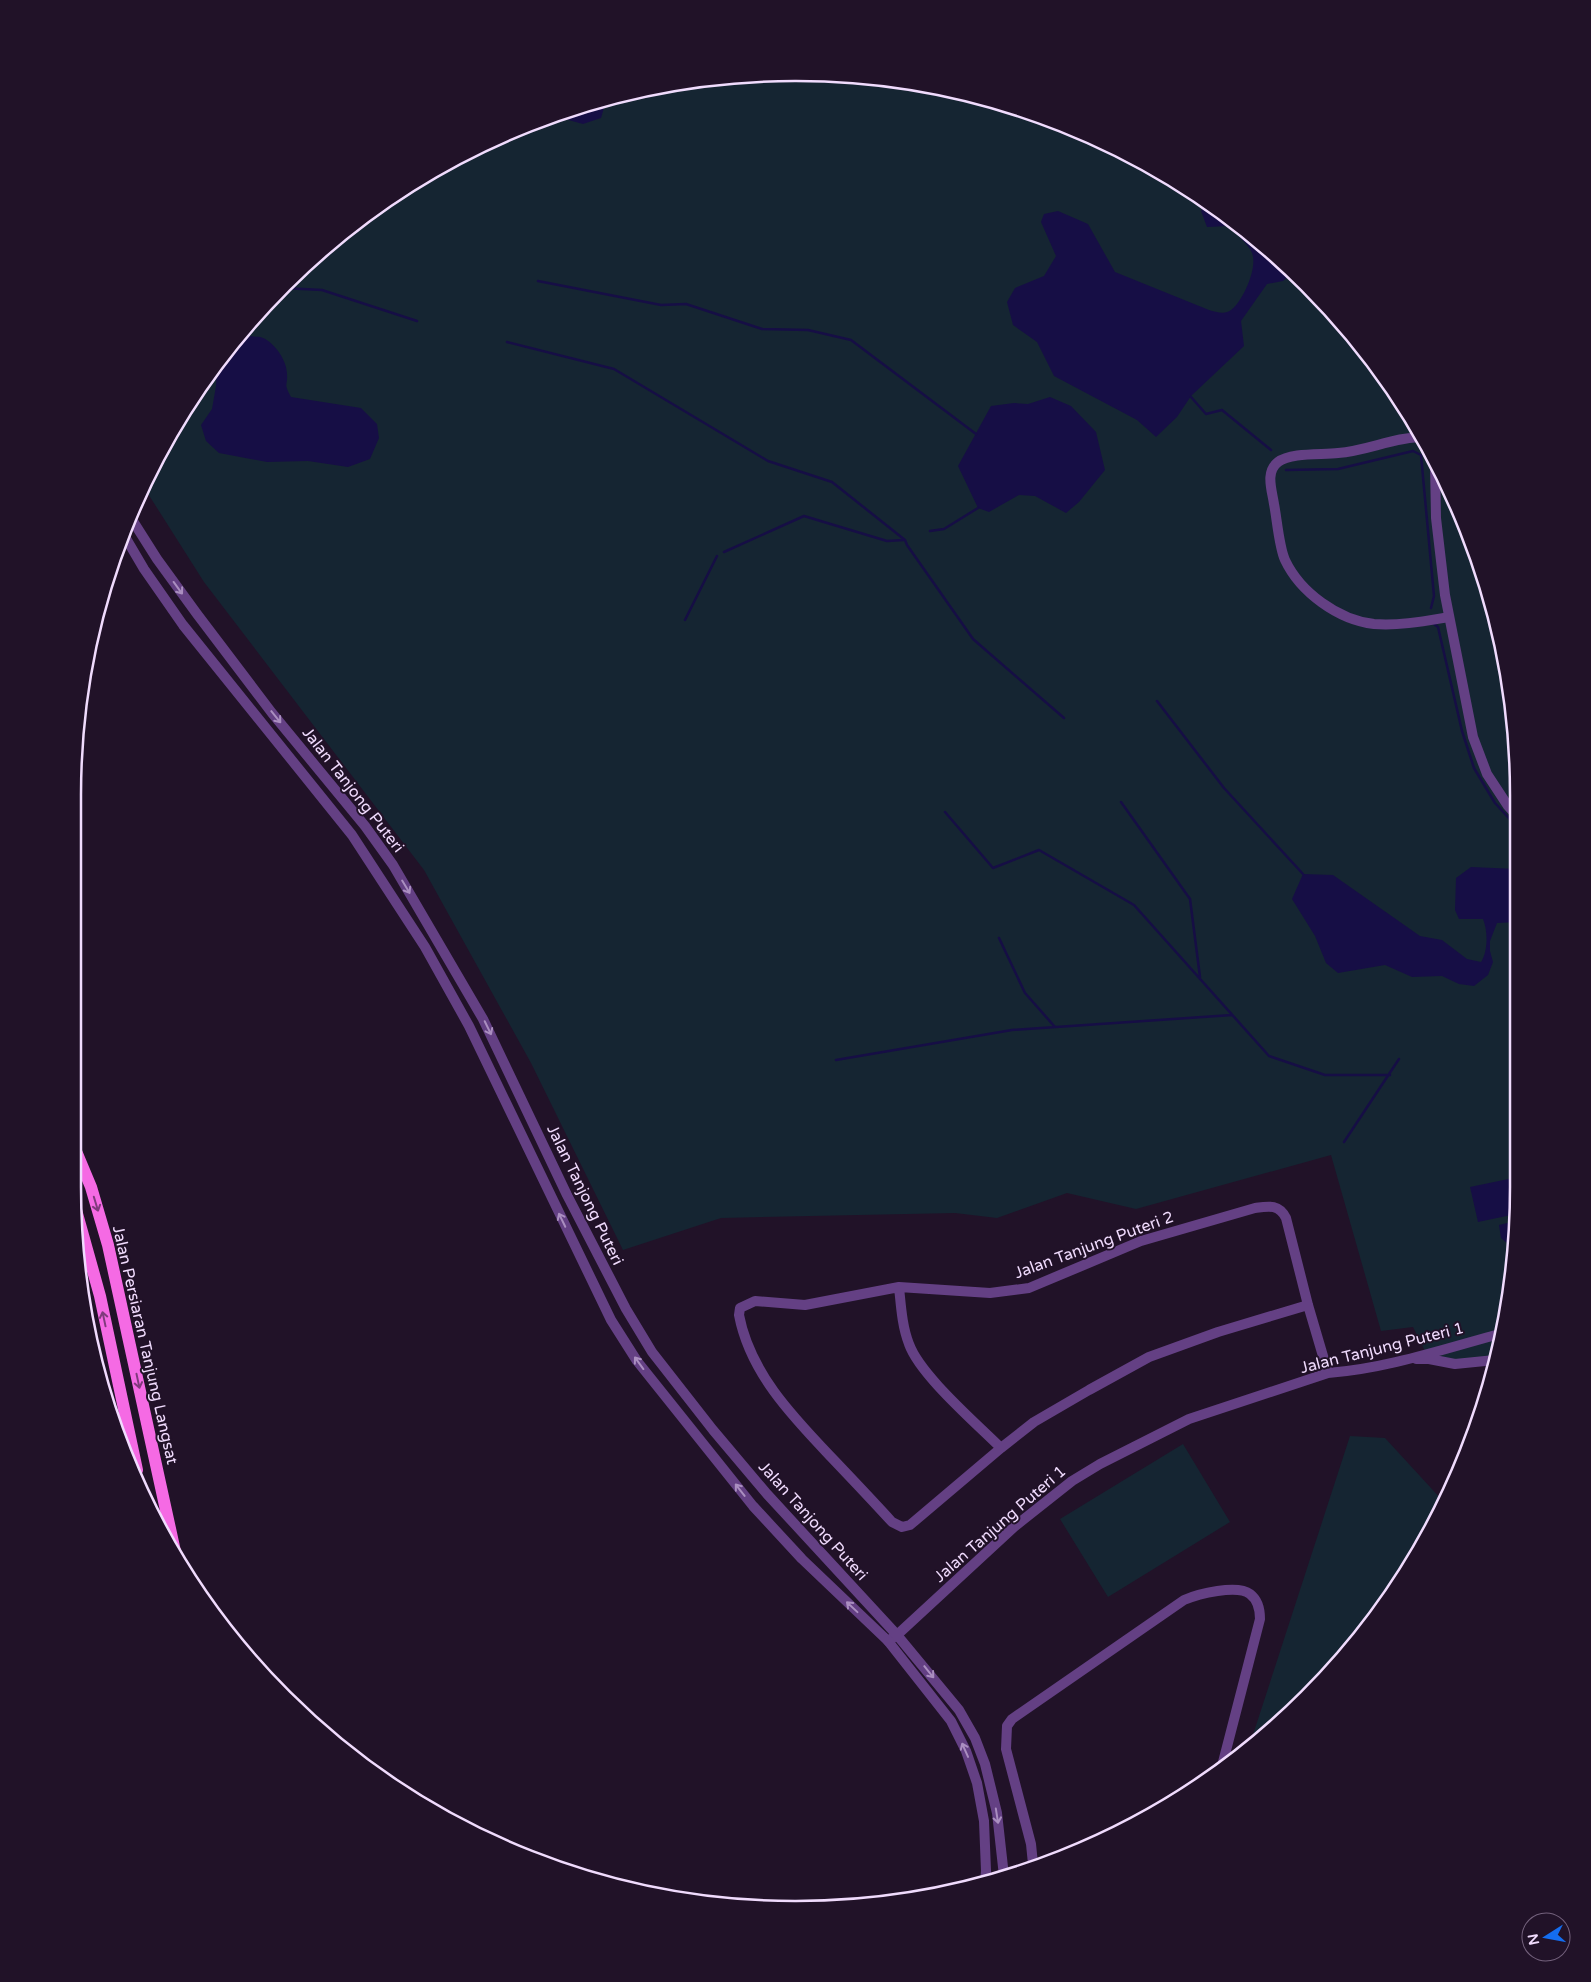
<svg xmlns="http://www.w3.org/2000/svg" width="1591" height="1982" font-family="'Varela Round',sans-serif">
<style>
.green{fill:#152532}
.water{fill:#160e45}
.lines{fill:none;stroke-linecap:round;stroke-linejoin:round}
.stream{stroke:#160e45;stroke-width:2.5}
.minor{stroke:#644084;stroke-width:10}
.tertiary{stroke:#644084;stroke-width:10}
.primary{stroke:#f56ae4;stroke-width:12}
.oneway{stroke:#aa8ec0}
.oneway2{stroke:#803a7d}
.labels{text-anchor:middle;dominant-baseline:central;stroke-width:4;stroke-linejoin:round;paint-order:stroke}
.street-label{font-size:16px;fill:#f0dbfd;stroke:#211228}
.rim{fill:none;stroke:#f0dbfd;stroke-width:2.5}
</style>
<rect width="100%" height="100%" fill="#211228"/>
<path class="green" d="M843 74 983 97 1116 147 1236 222 1339 319 1422 434 1480 563 1517 748 1518 1187 1505 1327 1495 1360 1429 1359 1413 1327 1381 1331 1331 1155 1136 1209 1067 1193 997 1218 955 1213 721 1218 623 1250 531 1063 424 870 204 582 145 489 169 434 252 319 319 252 434 169 563 111 701 79Z
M1350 1436 1385 1438 1442 1500 1369 1626 1272 1730 1249 1747Z
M1183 1444 1230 1522 1108 1597 1060 1519Z"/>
<path class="water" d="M606 101 601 118 583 124 561 118 558 113Z
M1206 204 1236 222 1291 274 1283 281 1267 284 1241 321 1244 346 1191 396 1177 417 1156 437 1137 420 1054 376 1037 342 1013 325 1007 302 1015 288 1044 276 1056 256 1041 222 1044 214 1058 211 1088 224 1115 272 1209 310C1216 312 1225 315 1231 310 1243 301 1258 267 1252 253 1249 245 1235 233 1230 226L1207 227 1201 211Z
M251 336C255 337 260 336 263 338 275 343 287 361 287 374 288 387 283 382 291 397L361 408 377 424 379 438 370 459 348 467 308 461 267 462 219 453 206 441 201 425 212 409 216 386 217 368 237 340Z
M1050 397 1071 406 1096 432 1105 470 1079 502 1066 513 1035 496 1019 495 989 512 978 508 958 466 991 406 1014 403 1028 404Z
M1471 867 1517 869 1518 922 1497 923 1490 941V951L1493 962 1488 975 1474 986 1459 984 1442 976 1412 977 1385 965 1338 973 1326 963 1315 936 1292 899 1303 874 1333 875 1420 936 1442 940 1467 959 1481 962C1488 951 1488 931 1483 919H1459L1455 910 1456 878Z
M1518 1177 1516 1214 1478 1222 1470 1187Z
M1515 1221 1513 1243 1508 1244 1501 1238 1499 1225Z"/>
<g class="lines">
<path class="stream" d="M538 281 661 305 686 304 762 329 808 330 851 340 976 434
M283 288 322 290 417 321
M507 342 614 369 768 461 832 482 905 540 907 545 973 639 1064 718
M1191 397 1206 414 1222 410 1271 450
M1286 470 1338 469 1413 451 1421 455 1434 596 1431 608
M930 531 944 529 978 508
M724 552 804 516 887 541 904 540
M685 620 717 556
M1434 624 1438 627 1462 731 1474 768 1495 803 1517 827
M1157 701 1224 788 1303 874
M1121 802 1190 899 1200 977
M945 812 993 868 1039 850 1134 905 1269 1056 1325 1075H1390
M1514 869 1517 840
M999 938 1025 993 1055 1027
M836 1060 1012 1030 1232 1015
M1344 1142 1399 1059"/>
<path class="minor" d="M1423 437C1394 437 1367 451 1338 453 1322 455 1291 452 1278 462 1265 472 1272 490 1274 504 1277 519 1279 547 1285 560 1300 592 1338 620 1374 624 1399 626 1425 621 1449 617
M1435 463 1436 518 1445 595 1473 737 1487 774 1508 806 1517 816
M899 1287C901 1306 902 1326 909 1344 920 1375 976 1423 1001 1448
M1308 1305 1218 1332 1149 1357 1089 1390 1034 1422 1001 1448 910 1525 902 1527 892 1522C872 1500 852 1479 832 1458 793 1417 750 1373 739 1315L740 1308 755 1301 805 1305 899 1287 990 1293 1029 1288 1141 1241 1255 1208C1269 1206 1279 1204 1286 1218L1308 1305 1328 1373
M1416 1359H1429L1455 1364 1495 1360
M888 1641 897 1635 1014 1527 1072 1481 1100 1464 1189 1419 1328 1373C1386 1369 1447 1348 1503 1333
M1033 1864 1031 1844 1006 1749 1007 1726 1012 1719 1184 1600C1198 1594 1237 1584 1250 1594 1258 1600 1260 1609 1260 1619L1222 1766"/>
<path class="tertiary" d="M131 518 157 559 197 614 272 713 365 826 393 865 483 1019 567 1195 626 1309 652 1352 713 1430 767 1494 897 1635 959 1710 975 1738 985 1764 997 1813 1004 1876
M124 535 144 569 183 625 352 835 425 947 469 1026 611 1320 637 1361 753 1506 802 1559 888 1641 951 1721 966 1751 977 1783 984 1821 986 1871 985 1884"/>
<path class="primary" d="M73 1144 91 1187 108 1245 176 1556
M76 1210 100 1296 137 1470"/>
</g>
<defs><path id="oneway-shaft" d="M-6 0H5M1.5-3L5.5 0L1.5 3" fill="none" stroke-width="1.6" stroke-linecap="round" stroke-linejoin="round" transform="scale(1.25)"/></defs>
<g class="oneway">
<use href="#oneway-shaft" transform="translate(178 588) rotate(54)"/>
<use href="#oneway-shaft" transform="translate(276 717) rotate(51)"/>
<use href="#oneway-shaft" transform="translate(406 887) rotate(59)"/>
<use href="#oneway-shaft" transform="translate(488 1028) rotate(64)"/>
<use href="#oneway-shaft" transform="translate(562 1220) rotate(-116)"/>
<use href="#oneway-shaft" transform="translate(639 1363) rotate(-126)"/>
<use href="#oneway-shaft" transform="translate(740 1490) rotate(-128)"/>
<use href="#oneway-shaft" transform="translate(852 1607) rotate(-137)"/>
<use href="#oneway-shaft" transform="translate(929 1672) rotate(51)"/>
<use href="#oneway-shaft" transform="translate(965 1750) rotate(-114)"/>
<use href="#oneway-shaft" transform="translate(997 1816) rotate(81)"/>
</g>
<g class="oneway2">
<use href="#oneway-shaft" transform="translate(96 1204) rotate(73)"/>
<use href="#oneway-shaft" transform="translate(104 1319) rotate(-102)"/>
<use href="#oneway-shaft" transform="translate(138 1381) rotate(78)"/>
</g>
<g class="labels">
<g class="street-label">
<text transform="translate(353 790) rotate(52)">Jalan Tanjong Puteri</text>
<text transform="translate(585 1195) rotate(64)">Jalan Tanjong Puteri</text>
<text transform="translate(1094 1245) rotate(-20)">Jalan Tanjung Puteri 2</text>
<text transform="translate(145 1345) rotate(77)">Jalan Persiaran Tanjung Langsat</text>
<text transform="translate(1382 1348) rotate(-14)">Jalan Tanjung Puteri 1</text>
<text transform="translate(813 1521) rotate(48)">Jalan Tanjong Puteri</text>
<text transform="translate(1000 1524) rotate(-41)">Jalan Tanjung Puteri 1</text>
</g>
</g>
<path d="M0 0H1591V1982H0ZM795 81H796A714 714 0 0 1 1510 795V1187A714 714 0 0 1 796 1901H795A714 714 0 0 1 81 1187V795A714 714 0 0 1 795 81Z" fill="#211228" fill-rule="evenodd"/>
<path class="rim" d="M795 81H796A714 714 0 0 1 1510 795V1187A714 714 0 0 1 796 1901H795A714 714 0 0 1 81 1187V795A714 714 0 0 1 795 81Z"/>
<g transform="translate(1546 1937) rotate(259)"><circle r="24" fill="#211228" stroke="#74627d"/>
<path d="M0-4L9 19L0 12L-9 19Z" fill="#146df0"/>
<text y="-8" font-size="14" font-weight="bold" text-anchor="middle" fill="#f0dbfd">N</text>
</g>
</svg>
